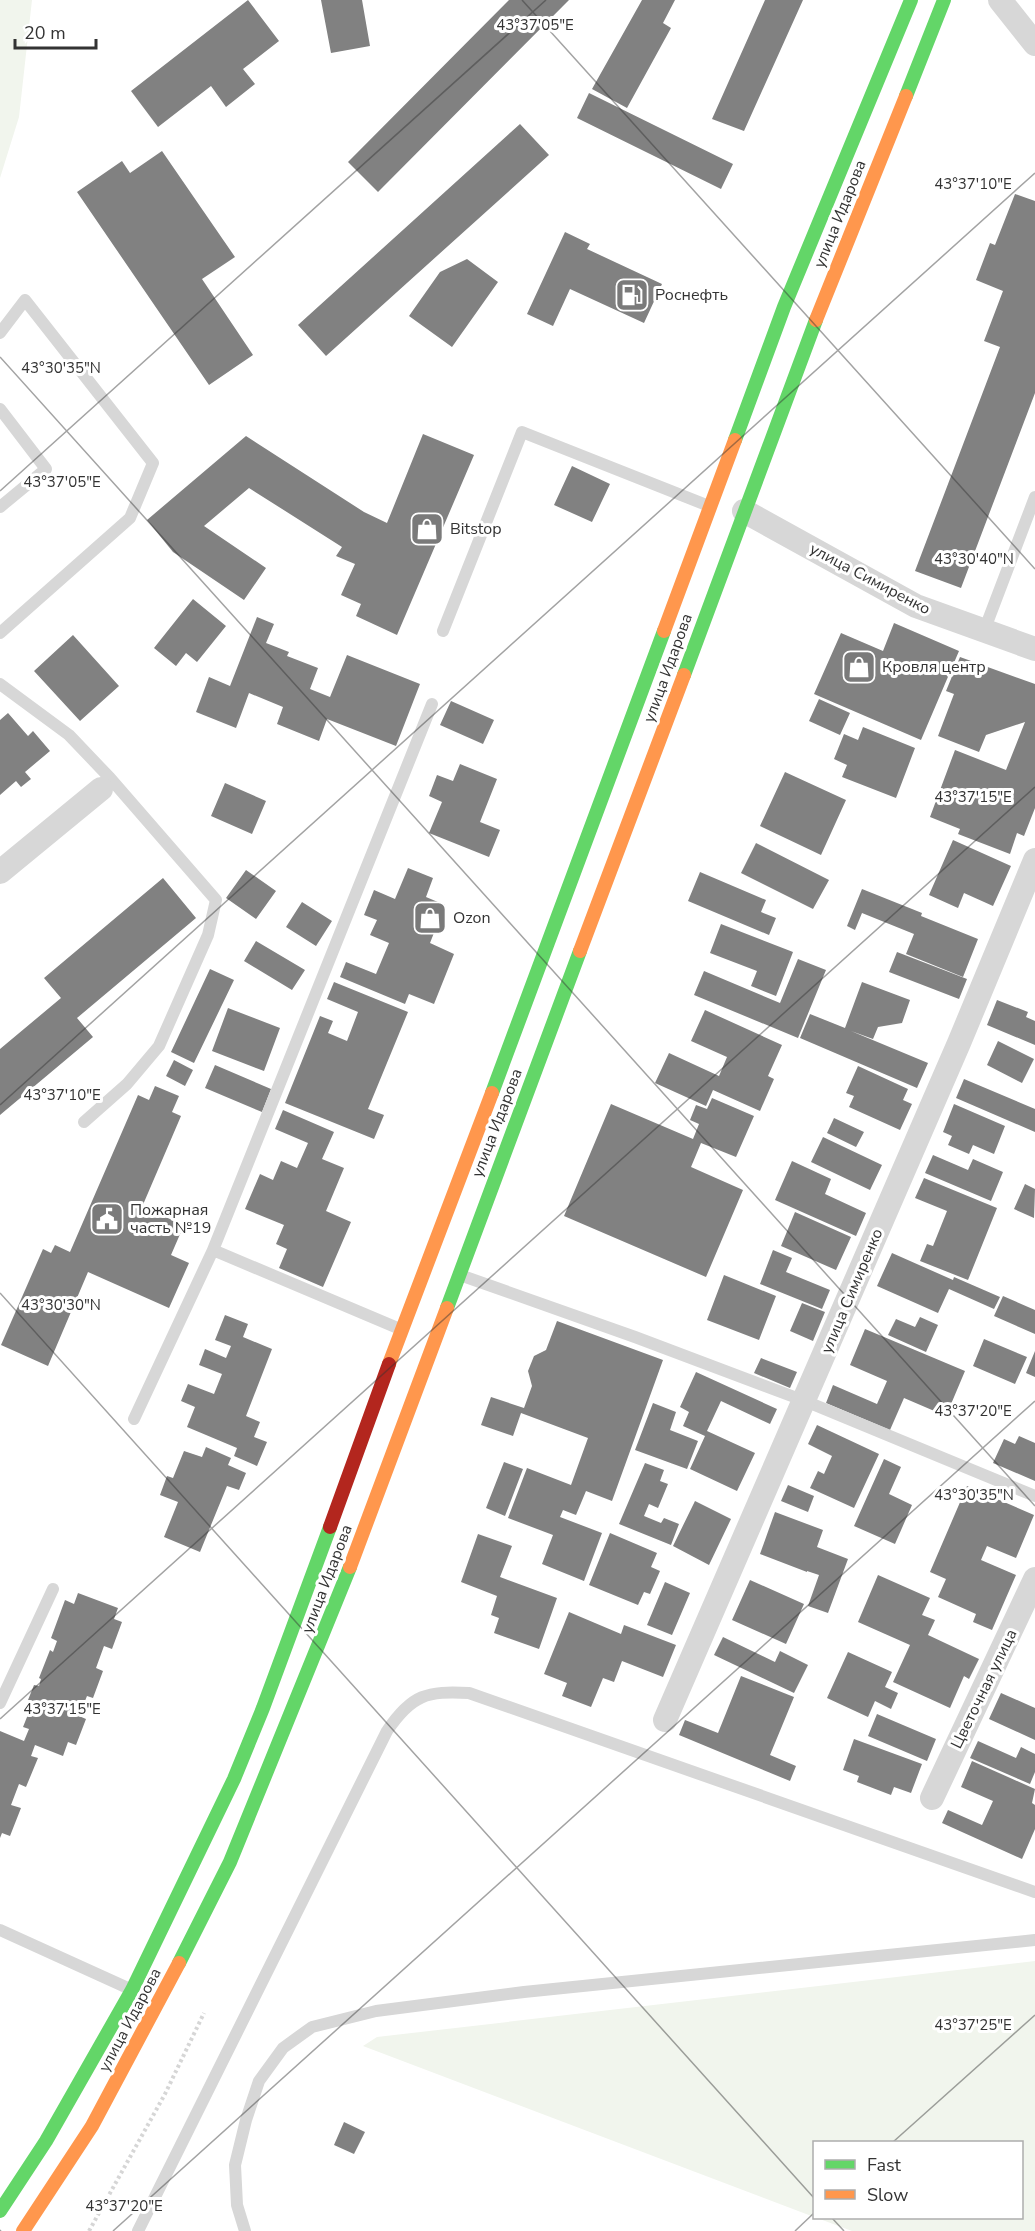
<svg xmlns="http://www.w3.org/2000/svg" width="1035" height="2231" font-family="'Nunito Sans',sans-serif">
<style>
.green{fill:#f1f5ed}
.building{fill:#818181}
.lines{fill:none;stroke-linecap:round;stroke-linejoin:round}
.path{stroke:#d6d6d6;stroke-width:4;stroke-dasharray:3 3;stroke-linecap:butt}
.lane{stroke:#d7d7d7;stroke-width:12}
.street{stroke:#d7d7d7;stroke-width:24}
.fast{stroke:#63d668;stroke-width:14}
.slow{stroke:#ff974d;stroke-width:14}
.jam{stroke:#b3261e;stroke-width:14}
.ticks{fill:none;stroke:#333;stroke-width:1.5;stroke-opacity:0.45}
.labels{text-anchor:middle;dominant-baseline:central;stroke-width:6;stroke-linejoin:round;paint-order:stroke}
.street-label{font-size:16px;fill:#333;stroke:#fff}
.poi-label{font-size:16px;fill:#333;stroke:#fff;text-anchor:start}
.ticks-label{font-size:15px;text-anchor:middle;fill:#333;stroke:#fff;stroke-width:6;stroke-linejoin:round;paint-order:stroke}
</style>
<rect width="100%" height="100%" fill="#fff"/>
<path class="green" d="M0 0H32L19 117 0 178Z
M1035 1961V2231H852L817 2218H1022V2142H814V2217L363 2046 377 2037Z"/>
<path class="building" d="M248 0 279 41 243 69 255 84 226 107 211 86 158 127 131 91Z
M321 0H362L370 46 331 53Z
M509 0H569L378 192 348 162Z
M642 0H675L663 23 671 28 627 108 592 89Z
M765 0H803L744 131 712 119Z
M589 93 733 164 721 189 577 118Z
M520 124 549 155 326 356 298 325Z
M162 151 235 257 202 279 253 355 209 385 77 192 122 161 130 173Z
M1015 194 1035 201V393L961 588 915 571 1000 347 984 341 1003 291 976 280 990 243 995 245Z
M565 232 590 244 587 249 662 284 644 323 570 289 553 326 527 314Z
M467 259 498 282 452 347 409 316 440 272Z
M423 434 474 455 397 635 356 616 361 604 341 595 355 564 336 556 342 547 249 488 204 526 266 568 244 600 173 552 147 520 246 436 364 512 387 523Z
M572 466 610 484 592 522 554 505Z
M193 599 226 626 197 662 186 653 176 666 154 648Z
M257 617 274 624 266 643 289 652 287 656 318 668 310 689 330 697 347 655 420 684 396 746 327 719 319 741 277 724 283 707 249 693 236 728 196 712 209 677 230 686Z
M894 623 959 651 921 740 814 694 841 633 883 651Z
M73 635 119 686 80 721 34 671Z
M960 657 1035 684V808L1024 836 1017 833 1010 854 958 834 960 829 930 817 955 750 1006 770 1025 722 986 735 979 752 938 736 954 694 946 691Z
M819 699 850 713 840 735 809 721Z
M451 701 494 720 483 744 440 725Z
M8 713 28 736 33 731 50 751 25 772 31 779 21 787 16 781 0 795V720Z
M863 727 915 748 896 798 842 777 847 765 834 759 844 734 858 740Z
M460 764 497 779 480 822 500 830 489 857 429 833 442 802 429 796 437 775 453 781Z
M785 772 846 800 821 855 760 826Z
M225 783 266 801 252 834 211 816Z
M953 840 1011 866 993 906 964 893 958 908 929 895Z
M756 843 829 880 813 909 741 873Z
M408 868 433 878 426 897 445 905 430 943 454 954 434 1004 409 994 405 1004 340 977 346 962 376 974 389 943 370 935 377 920 364 915 374 890 395 899Z
M246 870 276 891 256 919 226 898Z
M700 872 766 900 761 912 776 918 769 935 688 901Z
M163 878 196 918 77 1018 93 1037 0 1115V1049L61 998 44 978Z
M862 889 922 913 921 916 978 939 963 977 906 954 914 934 862 913 855 930 847 926Z
M302 902 332 921 316 946 286 927Z
M721 924 793 952 776 996 751 986 757 971 710 953Z
M256 941 305 970 292 990 244 961Z
M897 952 967 979 959 999 889 972Z
M798 959 826 970 798 1038 694 995 704 971 780 1003Z
M210 969 234 980 194 1063 171 1052Z
M334 982 408 1012 368 1109 384 1115 374 1139 285 1103 320 1016 333 1021 328 1033 347 1041 358 1012 327 999Z
M862 982 910 1000 902 1023 878 1027 873 1039 851 1031 928 1063 917 1088 800 1038 810 1014 845 1028Z
M997 1000 1028 1012 1026 1017 1035 1021V1045L987 1025Z
M228 1008 280 1028 264 1071 212 1051Z
M705 1010 782 1045 768 1076 774 1079 760 1111 713 1090 706 1106 655 1083 669 1053 719 1076 727 1057 691 1041Z
M998 1041 1034 1059 1022 1083 987 1065Z
M174 1060 193 1070 185 1086 166 1076Z
M215 1065 271 1089 262 1112 205 1088Z
M858 1066 908 1089 903 1100 912 1104 900 1130 849 1107 854 1096 846 1093Z
M964 1079 1035 1109V1132L956 1098Z
M155 1086 179 1096 172 1112 181 1116 142 1207 184 1225 171 1255 189 1263 169 1308 88 1272 48 1366 1 1345 43 1249 51 1253 55 1245 70 1252 138 1095 149 1100Z
M712 1098 754 1116 736 1157 701 1143 691 1167 743 1190 706 1277 564 1216 611 1104 693 1139 699 1124 690 1120 696 1105 707 1109Z
M954 1104 1005 1126 994 1154 973 1145 969 1154 948 1145 952 1136 943 1132Z
M283 1110 334 1132 322 1159 344 1168 326 1211 351 1222 323 1287 279 1268 287 1249 276 1244 284 1225 245 1209 260 1174 273 1180 281 1161 297 1168 308 1143 275 1129Z
M834 1118 864 1132 856 1147 827 1133Z
M823 1137 882 1165 870 1190 811 1162Z
M933 1155 968 1170 973 1159 1003 1172 991 1201 925 1173Z
M792 1161 831 1179 825 1194 866 1213 856 1236 775 1200Z
M924 1178 997 1208 968 1280 920 1261 927 1244 933 1246 947 1211 915 1198Z
M1025 1184 1035 1189 1034 1218 1014 1209Z
M795 1212 851 1237 836 1270 781 1246Z
M773 1250 792 1258 786 1272 830 1290 822 1309 760 1284Z
M892 1253 953 1280 954 1277 1000 1297 994 1309 949 1289 938 1313 877 1286Z
M724 1275 776 1296 759 1340 707 1320Z
M1003 1296 1035 1310V1334L994 1316Z
M802 1303 825 1312 813 1341 790 1331Z
M225 1315 248 1324 243 1337 272 1349 246 1416 260 1422 254 1437 267 1442 257 1466 234 1456 237 1448 187 1427 195 1407 181 1401 188 1384 214 1394 222 1374 199 1365 205 1349 226 1358 231 1346 215 1340Z
M920 1317 938 1325 926 1352 888 1335 896 1319 915 1327Z
M557 1321 663 1360 612 1501 586 1491 576 1515 563 1510 560 1517 602 1533 584 1581 542 1564 553 1535 508 1518 527 1468 571 1485 588 1438 521 1413 513 1436 481 1425 491 1397 524 1408 532 1386 528 1371 534 1356 546 1350Z
M865 1329 965 1371 946 1416 904 1398 890 1430 826 1403 833 1385 877 1404 887 1381 850 1365Z
M984 1339 1027 1357 1015 1384 973 1366Z
M1035 1351V1377L1026 1373Z
M761 1358 797 1372 790 1388 754 1373Z
M696 1372 777 1409 770 1424 721 1401 707 1431 755 1453 737 1491 690 1469 705 1436 683 1426 689 1412 680 1407Z
M653 1403 676 1412 670 1430 698 1441 687 1469 635 1450Z
M817 1425 879 1454 854 1508 810 1488 818 1471 824 1474 832 1456 808 1444Z
M1019 1436 1035 1443V1481L993 1463 1004 1439 1015 1444Z
M206 1447 231 1458 228 1465 246 1473 239 1490 227 1486 200 1552 164 1537 178 1502 160 1495 167 1476 173 1478 184 1451 202 1457Z
M884 1459 901 1467 889 1494 912 1505 895 1544 854 1526Z
M504 1462 523 1469 505 1516 486 1508Z
M645 1463 664 1470 660 1481 668 1484 658 1508 649 1504 644 1516 661 1523 664 1518 679 1524 671 1545 619 1524Z
M788 1485 814 1496 808 1512 781 1501Z
M967 1486 1034 1515 1016 1558 987 1546 981 1560 1016 1575 992 1630 973 1622 976 1614 938 1597 946 1579 930 1572Z
M695 1501 731 1519 709 1565 673 1546Z
M775 1512 823 1530 817 1547 848 1559 828 1613 808 1606 819 1575 807 1571V1572L760 1554Z
M610 1533 657 1553 651 1567 660 1571 650 1594 644 1592 638 1605 589 1585Z
M478 1534 512 1546 500 1577 557 1598 539 1649 494 1633 499 1618 491 1615 497 1596 461 1582Z
M878 1575 930 1598 922 1615 935 1620 928 1635 979 1659 969 1679 964 1676 950 1708 893 1682 910 1645 858 1622Z
M750 1580 804 1604 786 1644 732 1620Z
M665 1582 690 1593 672 1635 647 1625Z
M78 1593 118 1608 114 1619 122 1622 112 1649 104 1646 96 1668 103 1671 93 1698 87 1696 79 1716 86 1719 76 1745 68 1742 63 1756 35 1745 31 1756 38 1758 26 1787 19 1784 11 1805 21 1808 10 1836 2 1833 0 1838V1731L24 1741 29 1729 23 1727 33 1702 28 1700 34 1685 39 1686 41 1679 39 1678 50 1650 53 1652 57 1641 51 1638 65 1600 74 1604Z
M569 1612 621 1634 624 1625 676 1645 663 1677 622 1661 614 1682 603 1678 591 1707 562 1696 567 1683 544 1674Z
M723 1637 775 1662 780 1651 808 1665 794 1693 714 1655Z
M848 1652 892 1672 885 1687 898 1693 891 1709 875 1701 868 1717 827 1698Z
M741 1676 794 1697 770 1755 796 1766 790 1781 679 1735 685 1720 718 1733Z
M1001 1693 1035 1708V1740L989 1719Z
M877 1714 936 1739 927 1761 868 1736Z
M854 1739 922 1764 911 1793 894 1787 891 1795 857 1782 859 1776 843 1770Z
M978 1741 1016 1758 1021 1747 1035 1754V1772L1030 1784 970 1758Z
M972 1761 1035 1789 1032 1803 1035 1805V1829L1022 1859 942 1823 948 1810 982 1825 993 1801 961 1787Z
M344 2122 365 2132 354 2154 334 2145Z"/>
<g class="lines">
<path class="path" d="M89 2231 165 2094 204 2013"/>
<path class="lane" d="M0 333 25 300 153 463 130 518 0 633
M0 409 46 469 0 507
M443 631 522 432 709 506
M984 631 1035 497
M0 684 69 735 110 778 106 783
M84 1122 127 1084 159 1046 208 935 216 900 110 778
M460 1275 635 1337 805 1401 1035 1496
M400 1329 213 1250 432 704
M134 1419 213 1250
M0 1703 53 1589
M0 1930 130 1989
M138 2231 387 1731C412 1694 427 1691 469 1693L1035 1892
M245 2231 237 2205 235 2165 246 2120 259 2081 283 2048 312 2027 376 2011 524 1992 1035 1940"/>
<path class="street" d="M1000 0 1035 44
M744 511 916 606 1035 649
M0 872 101 789
M665 1720 959 1043 1035 860
M932 1798 1035 1579"/>
<path class="fast" d="M906 96 944 0
M735 440 784 307 911 0
M684 675 816 320
M492 1093 664 631
M447 1308 580 951
M179 1963 230 1862 350 1567
M0 2211 46 2141 132 1990 234 1779 263 1708 330 1527"/>
<path class="slow" d="M816 320 906 96
M664 631 735 440
M580 951 684 675
M389 1364 492 1093
M350 1567 447 1308
M23 2231 92 2126 179 1963"/>
<path class="jam" d="M330 1527 389 1364"/>
</g>
<path class="ticks" d="M522 0 1035 569M0 357 1035 1506M0 491 546 0M0 1105 1035 173M0 1293 814 2198M0 1719 1035 787M893 2142 1035 2015M832 2218 844 2231M0 2230 1 2231M113 2231 1035 1401M795 2231 814 2213"/>
<defs>
<symbol id="fuel-square" viewBox="-11 -11 22 22"><rect x="-9" y="-9" width="18" height="18" rx="4" fill="#7a7a7a" stroke="#fff"/><path d="M-5.5-6h7V0h2V4h1.3V-2.5L3-4.5l.8-.8L6-3V5H2.5V1h-1V6h-7ZM-4.2-4.7v3.2H.2V-4.7Z" fill="#fff"/></symbol>
<symbol id="shop-square" viewBox="-11 -11 22 22"><rect x="-9" y="-9" width="18" height="18" rx="4" fill="#7a7a7a" stroke="#fff"/><path d="M-5-2.5h2.3a2.7 3.5 0 0 1 5.4 0H5L5.5 6h-11ZM-1.5-2.5h3a1.5 2.3 0 0 0-3 0Z" fill="#fff"/></symbol>
<symbol id="civic-square" viewBox="-11 -11 22 22"><rect x="-9" y="-9" width="18" height="18" rx="4" fill="#7a7a7a" stroke="#fff"/><path d="M-.6-6.5H3V-4.5H.6V-3L4-1V1h2V6H-6V1h2V-1L-.6-3ZM-1.2 2.5V6h2.4V2.5Z" fill="#fff"/></symbol>
</defs>
<g fill-rule="evenodd">
<use href="#fuel-square" x="613" y="276" width="38" height="38"/>
<use href="#shop-square" x="408" y="510" width="38" height="38"/>
<use href="#shop-square" x="840" y="648" width="38" height="38"/>
<use href="#shop-square" x="411" y="899" width="38" height="38"/>
<use href="#civic-square" x="88" y="1200" width="38" height="38"/>
</g>
<g class="labels">
<g class="street-label">
<text transform="translate(840 214) rotate(-68)">улица Идарова</text>
<text transform="translate(870 579) rotate(28)">улица Симиренко</text>
<text transform="translate(668 668) rotate(-70)">улица Идарова</text>
<text transform="translate(497 1123) rotate(-69)">улица Идарова</text>
<text transform="translate(852 1291) rotate(-67)">улица Симиренко</text>
<text transform="translate(327 1579) rotate(-69)">улица Идарова</text>
<text transform="translate(984 1689) rotate(-64)">Цветочная улица</text>
<text transform="translate(130 2020) rotate(-62)">улица Идарова</text>
</g>
<g class="poi-label">
<text x="655" y="295">Роснефть</text>
<text x="450" y="529">Bitstop</text>
<text x="882" y="667">Кровля центр</text>
<text x="453" y="918">Ozon</text>
<text x="130" y="1210">Пожарная<tspan x="130" dy="18">часть №19</tspan></text>
</g>
</g>
<g class="ticks-label">
<text x="535" y="30">43°37'05"E</text>
<text x="973" y="189">43°37'10"E</text>
<text x="61" y="373">43°30'35"N</text>
<text x="62" y="487">43°37'05"E</text>
<text x="974" y="564">43°30'40"N</text>
<text x="973" y="802">43°37'15"E</text>
<text x="62" y="1100">43°37'10"E</text>
<text x="61" y="1310">43°30'30"N</text>
<text x="973" y="1416">43°37'20"E</text>
<text x="974" y="1500">43°30'35"N</text>
<text x="62" y="1714">43°37'15"E</text>
<text x="973" y="2030">43°37'25"E</text>
<text x="124" y="2211">43°37'20"E</text>
</g>
<rect x="813" y="2141" width="210" height="78" fill="#ffffff" stroke="#adadad" stroke-width="1.5"/>
<rect x="825" y="2160" width="30" height="9" fill="#63d668" stroke="#adadad" stroke-width="1.5"/>
<text x="867" y="2171" font-size="18" fill="#333333">Fast</text>
<rect x="825" y="2190" width="30" height="9" fill="#ff974d" stroke="#adadad" stroke-width="1.5"/>
<text x="867" y="2201" font-size="18" fill="#333333">Slow</text>
<path d="M15 39v9h81v-9" fill="none" stroke="#333333" stroke-width="3"/>
<text x="24" y="39" font-size="18" fill="#333333" stroke="#ffffff" stroke-width="4.5" paint-order="stroke">20 m</text>
</svg>
